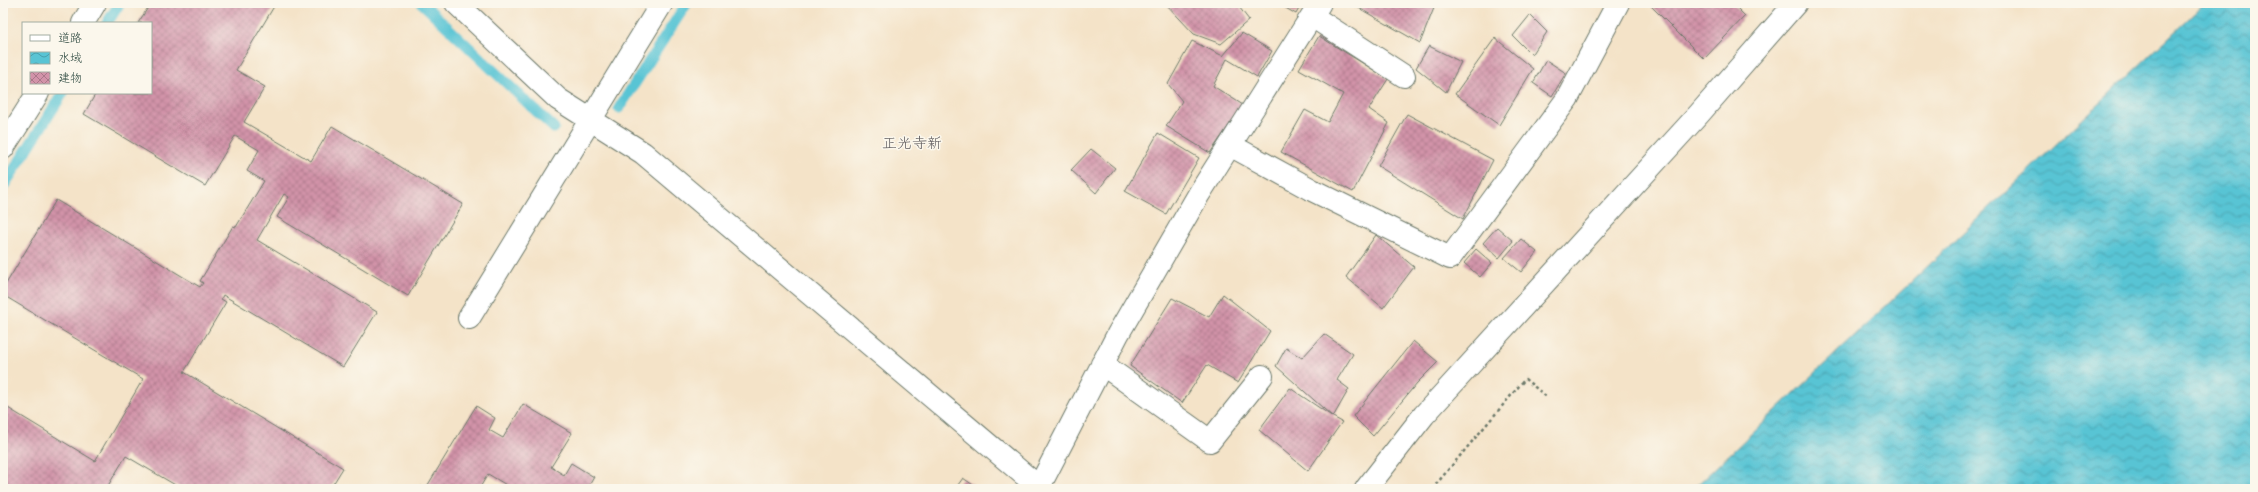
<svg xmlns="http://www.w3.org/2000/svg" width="2258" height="492" font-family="'Architects Daughter','Klee One',sans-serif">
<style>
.water{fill:url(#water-waves);stroke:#3c8084}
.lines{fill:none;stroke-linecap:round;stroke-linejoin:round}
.stream{stroke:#59c4d4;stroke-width:11}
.building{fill:url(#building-cross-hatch)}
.minor-casing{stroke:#6a7768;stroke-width:24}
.path{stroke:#6a7768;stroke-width:2.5;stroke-dasharray:3 3;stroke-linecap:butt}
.minor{stroke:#fff;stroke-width:22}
.labels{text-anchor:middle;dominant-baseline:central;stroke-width:3;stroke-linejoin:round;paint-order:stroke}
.quarter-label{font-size:15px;fill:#5e5b5d;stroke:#fbf7ec}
</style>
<defs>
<pattern id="water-waves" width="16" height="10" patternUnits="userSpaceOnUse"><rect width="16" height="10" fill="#59c4d4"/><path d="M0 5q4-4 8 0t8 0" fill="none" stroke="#49a0ad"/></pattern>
<pattern id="building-cross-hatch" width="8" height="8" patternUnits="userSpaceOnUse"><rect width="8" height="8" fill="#d293a9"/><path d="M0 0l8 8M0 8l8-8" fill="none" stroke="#aa798a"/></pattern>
</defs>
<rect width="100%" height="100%" fill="#fbf7ec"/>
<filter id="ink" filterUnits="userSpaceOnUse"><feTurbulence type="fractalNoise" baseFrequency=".025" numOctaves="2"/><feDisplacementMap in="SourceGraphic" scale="8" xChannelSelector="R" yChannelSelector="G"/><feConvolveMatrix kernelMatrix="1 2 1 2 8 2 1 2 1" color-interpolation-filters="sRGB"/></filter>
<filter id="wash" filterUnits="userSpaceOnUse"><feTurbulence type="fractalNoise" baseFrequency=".012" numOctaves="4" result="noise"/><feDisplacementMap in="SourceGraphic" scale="16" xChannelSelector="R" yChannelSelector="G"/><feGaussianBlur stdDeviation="0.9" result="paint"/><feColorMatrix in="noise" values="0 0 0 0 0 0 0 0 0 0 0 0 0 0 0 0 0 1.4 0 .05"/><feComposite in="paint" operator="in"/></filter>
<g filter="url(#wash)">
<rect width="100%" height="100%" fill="#f4e3c8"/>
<path class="water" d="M2205 3H2255V489H1693Z"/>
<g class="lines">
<path class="stream" d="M422 3 554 128
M107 23 120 3
M619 108 687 3
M3 187 63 93"/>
</g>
<g id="blocks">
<path class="building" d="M151 3H276L236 70 265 87 244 122 311 161 332 126 463 204 408 296 277 217 289 197 284 194 257 240 377 312 343 367 223 295 221 299 226 302 184 372 343 468 330 489H182L126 456 106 489H3V405L95 461 143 379 3 295V289L56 200 200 287 203 283 200 281 233 226 236 227 264 181 247 171 259 150 235 136 205 186 84 114 96 93H151V23H138Z
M1165 3H1236L1249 20 1221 44 1194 34Z
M1277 3H1302L1296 14Z
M1350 3H1436L1420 43Z
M1648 3H1732L1745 16 1704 59Z
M1530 15 1547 32 1532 55 1513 36Z
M1242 33 1272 51 1257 77 1227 59 1213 86 1243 105 1210 153 1166 126 1182 101 1168 84 1192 41 1223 56Z
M1319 36 1388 79 1369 109 1389 123 1353 192 1281 152 1305 110 1328 122 1343 94 1299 69Z
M1495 38 1533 69 1499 125 1455 94Z
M1429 46 1461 62 1446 92 1416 68Z
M1546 60 1566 73 1552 96 1533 83Z
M1407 114 1493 160 1463 219 1378 166Z
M1158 133 1199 158 1166 214 1125 191Z
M1091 149 1115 168 1096 193 1071 170Z
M1497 227 1513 241 1499 258 1483 243Z
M1376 235 1414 267 1383 308 1346 277Z
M1521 239 1537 252 1521 272 1504 258Z
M1476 249 1492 263 1480 277 1464 263Z
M1223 294 1270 331 1238 383 1207 365 1182 403 1130 366 1172 298 1209 317Z
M1324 334 1353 354 1337 380 1349 389 1333 417 1342 422 1308 471 1259 430 1290 388 1333 417 1276 366 1286 348 1302 358Z
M1413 341 1438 362 1417 383 1373 436 1353 416Z
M523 404 572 433 551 467 564 475 571 463 594 477 587 489H513L488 474 479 489H419L421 486 426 488 476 406 495 418 489 430 503 438Z
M963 478 979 489H955Z"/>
</g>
</g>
<g filter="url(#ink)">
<use href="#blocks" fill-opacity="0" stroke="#6a7768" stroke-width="1"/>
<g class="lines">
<defs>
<path id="minor" d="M456 3 558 99 643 153 1041 489
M1312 16 1404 76
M83 23 95 3
M1230 145 1312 190 1450 258 1567 99 1618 3
M3 148 38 93
M469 318 662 3
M1102 364 1210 441 1262 376
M1038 489 1118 334 1199 194 1320 3
M1366 489 1424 415 1699 114 1796 3"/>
</defs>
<use href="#minor" class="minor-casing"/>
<path class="path" d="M1432 489 1525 379 1548 398"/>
<use href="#minor" class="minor"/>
</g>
</g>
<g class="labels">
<g class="quarter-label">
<text x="912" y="143">正光寺新</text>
</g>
</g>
<rect width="2258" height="492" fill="none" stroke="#fbf7ec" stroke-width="16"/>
<rect x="22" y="22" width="130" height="72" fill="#fbf7ec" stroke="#a3ada2"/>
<rect x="30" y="35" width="20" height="6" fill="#ffffff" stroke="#a3ada2"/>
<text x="58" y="42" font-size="12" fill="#1f3d34">道路</text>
<rect x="30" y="52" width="20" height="12" fill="url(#water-waves)" stroke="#a3ada2"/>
<text x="58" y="62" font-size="12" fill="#1f3d34">水域</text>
<rect x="30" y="72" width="20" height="12" fill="url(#building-cross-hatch)" stroke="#a3ada2"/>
<text x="58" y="82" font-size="12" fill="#1f3d34">建物</text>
</svg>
